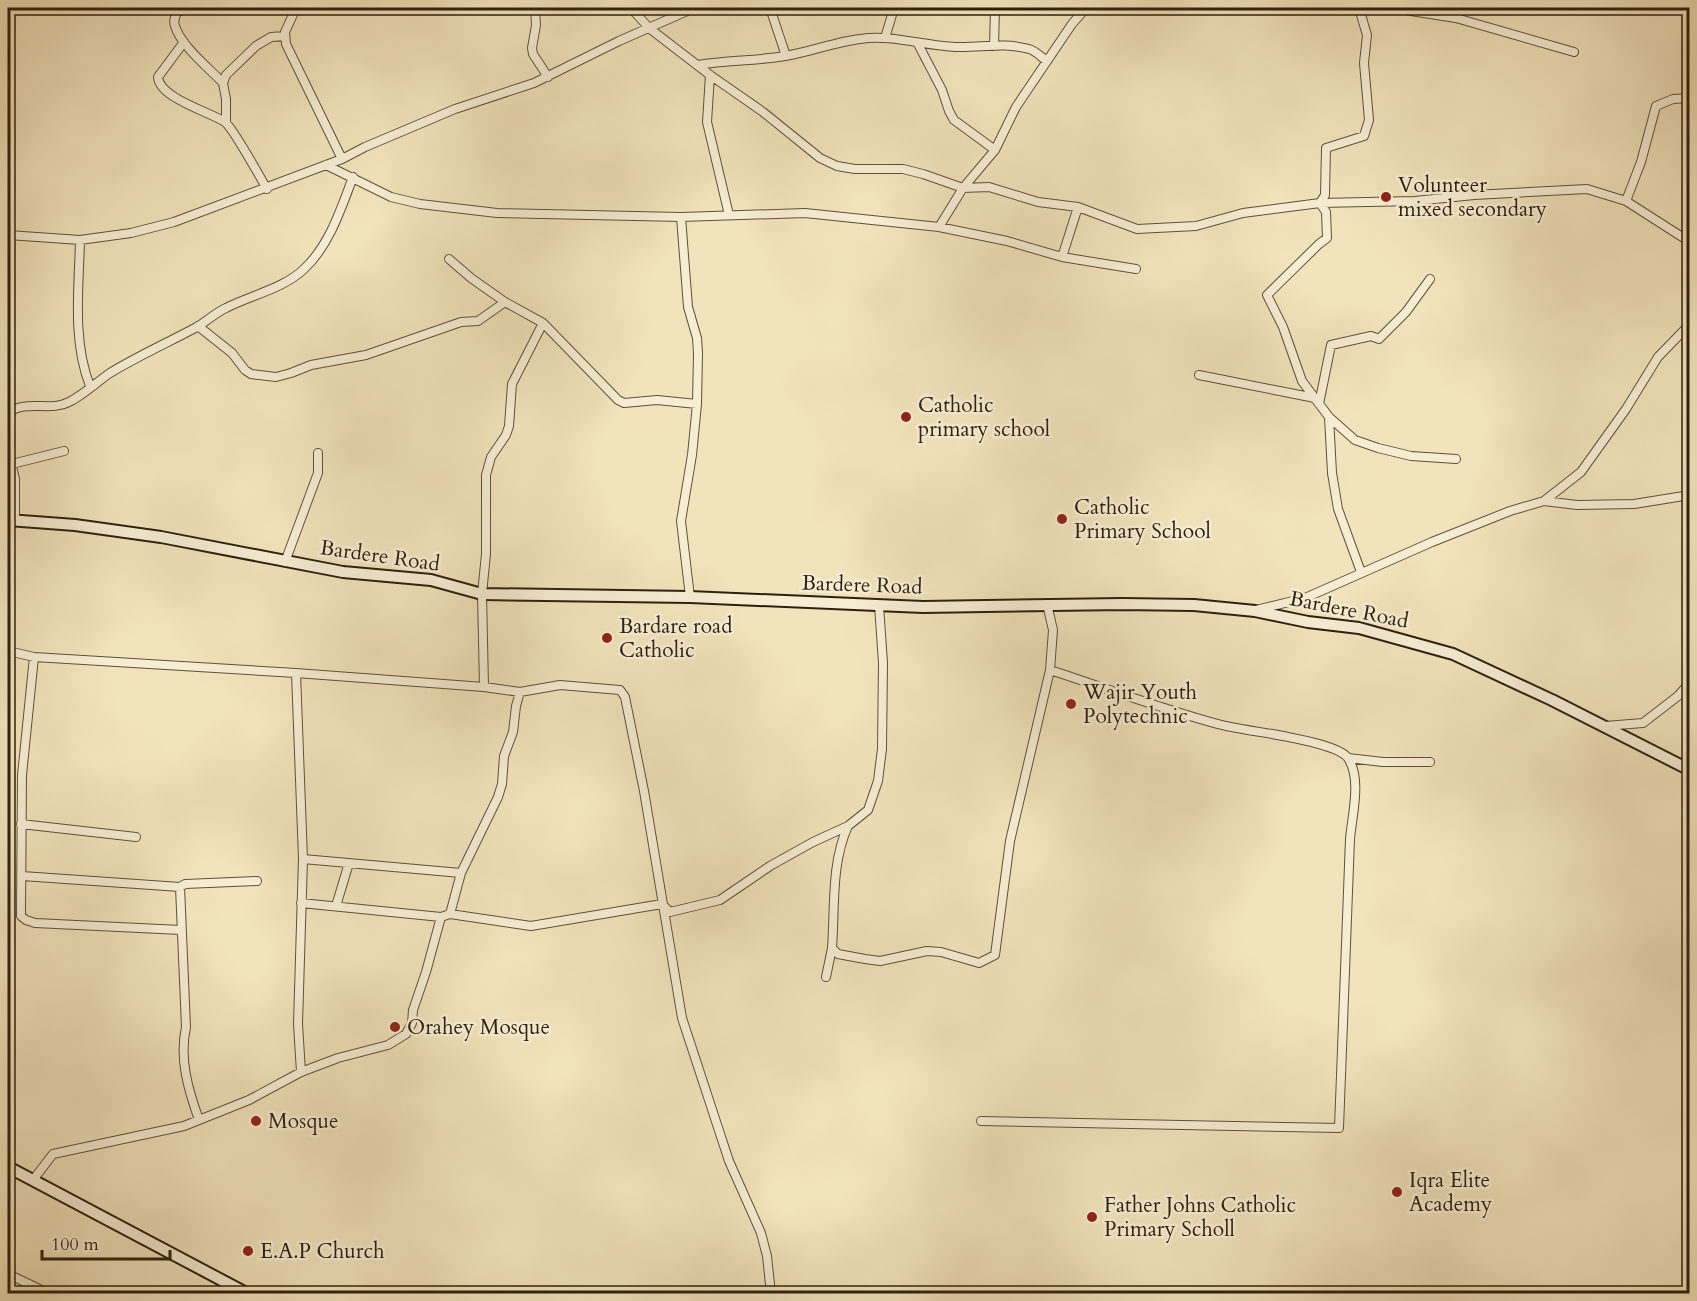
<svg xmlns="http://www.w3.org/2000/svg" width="1697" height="1301" font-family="Cardo,serif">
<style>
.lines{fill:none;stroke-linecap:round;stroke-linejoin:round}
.street-casing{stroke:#605139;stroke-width:10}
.secondary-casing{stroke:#2f200e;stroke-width:14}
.street{stroke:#f6edd3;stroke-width:8}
.secondary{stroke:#f6edd3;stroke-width:10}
.poi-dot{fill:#8f2418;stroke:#f6edd3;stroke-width:2}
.labels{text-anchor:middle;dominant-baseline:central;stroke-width:5;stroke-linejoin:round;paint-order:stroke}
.poi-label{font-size:21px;fill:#2f200e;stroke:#f6edd3;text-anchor:start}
.street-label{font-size:21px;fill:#2f200e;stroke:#f6edd3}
</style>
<rect width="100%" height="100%" fill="#f1e3bb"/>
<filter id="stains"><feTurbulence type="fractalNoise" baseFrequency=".00333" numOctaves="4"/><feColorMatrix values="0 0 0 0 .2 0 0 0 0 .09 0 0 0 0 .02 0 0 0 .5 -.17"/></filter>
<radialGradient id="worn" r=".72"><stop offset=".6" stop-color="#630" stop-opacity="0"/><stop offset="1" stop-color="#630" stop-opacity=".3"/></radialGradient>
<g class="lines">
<defs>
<path id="street" d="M191 8 177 12C175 17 173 21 175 26 181 46 209 68 223 83
M296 8 285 32 286 44 342 159
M535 8 536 25 532 48 533 54 548 77
M631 8 649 28 710 75 763 112 820 158 837 166 855 169H903L923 174 963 188 989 187 1038 202 1078 207 1137 229 1196 226 1243 213 1320 203 1415 201 1474 195 1587 189 1626 201 1641 162 1656 106 1673 99 1690 98
M770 8 786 56
M1359 8 1367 35 1364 63 1369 120 1364 136 1326 148 1325 195 1320 203 1326 212 1327 238 1319 244 1267 295 1283 327 1302 381 1329 417 1355 440 1378 448 1411 456 1456 459
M1392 8 1456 18 1574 52
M885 38 894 8
M184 42 158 77C159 98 210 112 225 122 233 128 260 177 267 189
M918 44 942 90 949 111 954 120 995 150
M994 46 995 8
M698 65C727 60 756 61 785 56 810 52 835 42 860 39 892 34 924 46 956 47 980 48 1004 42 1029 49 1036 51 1041 57 1047 61
M710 75 707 122 729 215
M226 123V99L223 83 226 75 256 46 271 37 285 36
M326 165 391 197 420 204 497 213 681 217 805 213 939 227 1007 241 1062 257 1136 269
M1626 201 1690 242
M681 217 688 307 697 338 698 353 697 404 692 455 681 521 690 597
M939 227 963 188 995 150 1016 107 1072 24 1086 8
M8 235 80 240 131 233 174 222 342 159 365 147 455 109 534 83 619 41 694 8
M80 240C79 287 72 341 90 386
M1062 257 1078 207
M449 259 471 278 505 302 543 323 618 400 624 403 657 400 697 404
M198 326 232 353 245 370 251 374 276 377 291 373 311 365 366 355 461 322 478 321 505 302
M1199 375 1315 398
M1319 404 1331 345 1371 336 1379 339 1406 312 1430 279
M8 413C26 399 50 412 69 402 83 395 97 382 110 373 138 356 167 343 195 328 206 322 215 313 226 308 251 295 283 289 304 269 329 246 341 209 353 177
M1329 417 1332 473 1338 509 1361 572
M8 450 15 479V521
M12 464 64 451
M1544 501 1581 472 1626 409 1658 357 1690 324
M285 562 318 473V453
M1256 610 1305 598 1432 542 1510 511 1544 501 1577 505 1634 504 1690 495
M8 651 34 657 296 673 484 687 520 692 560 685 620 690 625 697 644 791 682 1018 729 1161 761 1233 767 1256 771 1294
M34 657 22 775 21 916 26 920 35 923 181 930
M296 673 303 859 298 1024 301 1072
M484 687 482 594 486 554V475L491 457 506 435 509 426 512 384 543 323
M1605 726 1643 723 1678 696 1690 682
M1348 758 1383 762H1430
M21 824 136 837
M848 826C831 863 835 907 832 948L838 954 865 959 880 961 927 951 941 952 979 963 995 955 1010 841 1050 670 1053 630 1047 604
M303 859 461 873
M22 876 180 887 185 884 257 881
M180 887 186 1027C179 1059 188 1089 199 1120
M301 903 441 917 450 914 531 926 662 904
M663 905 670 912 720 900 770 866 813 842 848 826 868 810 878 781 882 749 883 663 879 605
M336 906 349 863
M450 914 461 873 498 797 502 784 504 756 513 732 516 706 520 692
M826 977 832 948
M981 1121 1339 1128 1350 839C1352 815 1362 779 1348 758 1339 746 1298 739 1283 736 1258 731 1232 729 1207 721 1154 706 1102 687 1050 670
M33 1180 53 1154 184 1126 249 1100 301 1072 338 1058 388 1045 406 1034 412 1023 413 1010 426 972 441 917
M8 1274 50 1294"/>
<path id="secondary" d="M8 520 75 525 161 537 343 572 431 580 482 594 690 597 923 607 1122 604 1194 605 1255 611 1308 622 1359 628 1453 654 1552 700 1690 770
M8 1167 248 1294"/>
</defs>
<use href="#street" class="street-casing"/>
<use href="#secondary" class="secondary-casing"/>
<use href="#street" class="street"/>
<use href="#secondary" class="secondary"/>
</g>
<g class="poi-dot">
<circle cx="1386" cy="197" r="6"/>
<circle cx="906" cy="417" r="6"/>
<circle cx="1062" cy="519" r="6"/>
<circle cx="607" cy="638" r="6"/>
<circle cx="1071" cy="704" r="6"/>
<circle cx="395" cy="1027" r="6"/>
<circle cx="256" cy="1121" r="6"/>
<circle cx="1397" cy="1192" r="6"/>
<circle cx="1092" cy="1217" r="6"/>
<circle cx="248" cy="1251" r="6"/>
</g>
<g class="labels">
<g class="poi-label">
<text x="1398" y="185">Volunteer<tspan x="1398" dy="24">mixed secondary</tspan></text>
<text x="918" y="405">Catholic<tspan x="918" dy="24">primary school</tspan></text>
<text x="1074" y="507">Catholic<tspan x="1074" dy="24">Primary School</tspan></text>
<text x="619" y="626">Bardare road<tspan x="619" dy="24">Catholic</tspan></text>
<text x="1083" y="692">Wajir Youth<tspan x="1083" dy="24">Polytechnic</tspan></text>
<text x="407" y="1027">Orahey Mosque</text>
<text x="268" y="1121">Mosque</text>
<text x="1409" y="1180">Iqra Elite<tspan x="1409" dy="24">Academy</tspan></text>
<text x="1104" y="1205">Father Johns Catholic<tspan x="1104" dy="24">Primary Scholl</tspan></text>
<text x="260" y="1251">E.A.P Church</text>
</g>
<g class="street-label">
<text transform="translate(380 556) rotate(8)">Bardere Road</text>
<text transform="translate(862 585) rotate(2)">Bardere Road</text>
<text transform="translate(1349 610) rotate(11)">Bardere Road</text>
</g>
</g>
<rect width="1697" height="1301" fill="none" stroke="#f1e3bb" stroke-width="30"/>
<rect x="9" y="9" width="1679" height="1283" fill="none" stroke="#2f200e" stroke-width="3"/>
<rect x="15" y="15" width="1667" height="1271" fill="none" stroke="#2f200e" stroke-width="1.5"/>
<path d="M42 1250v9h128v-9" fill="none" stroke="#2f200e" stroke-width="3"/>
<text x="51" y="1250" font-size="18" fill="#2f200e" stroke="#f6edd3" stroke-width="4.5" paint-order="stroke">100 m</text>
<rect width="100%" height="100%" filter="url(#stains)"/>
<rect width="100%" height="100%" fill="url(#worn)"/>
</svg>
